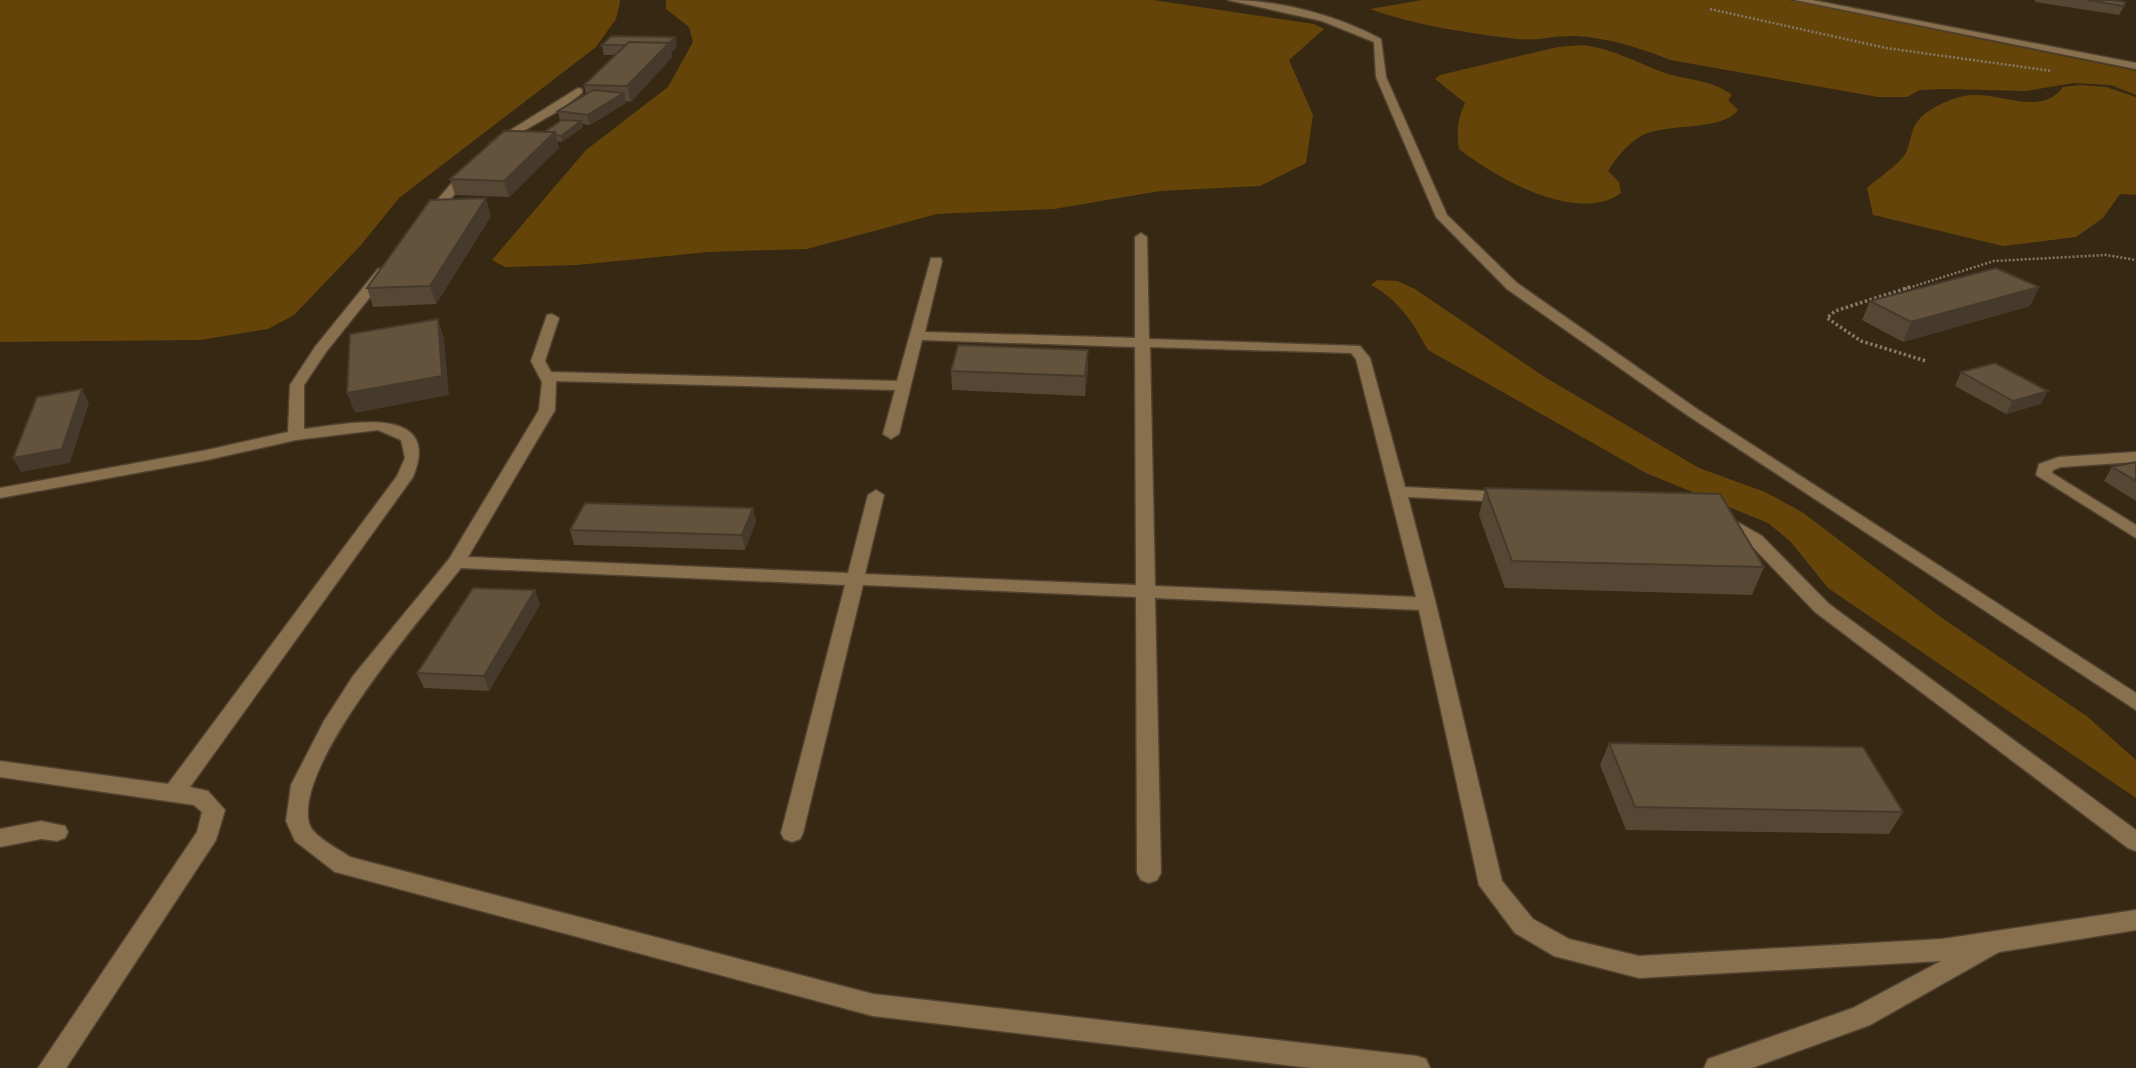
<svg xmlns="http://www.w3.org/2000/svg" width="2136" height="1068" font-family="'Archivo Narrow',sans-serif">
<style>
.green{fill:#65440a}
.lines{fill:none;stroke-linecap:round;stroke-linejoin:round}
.minor-casing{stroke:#514330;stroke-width:3}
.path-far1{stroke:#867968;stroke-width:2.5;stroke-dasharray:2 2;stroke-linecap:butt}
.path{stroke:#867968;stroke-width:3.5;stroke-dasharray:2.5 2.5;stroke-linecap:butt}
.minor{fill:#88704f;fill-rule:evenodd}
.wall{fill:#554734}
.shaded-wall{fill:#453a2b}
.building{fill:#63533d;stroke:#453a2b;stroke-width:2}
</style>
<rect width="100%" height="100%" fill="#362813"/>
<path class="green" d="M0 0H620V2L616 19 596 47 399 198 361 245 294 315 268 329 200 340 0 342Z
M666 0H1153L1314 24 1324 29 1289 60 1313 115 1306 163 1260 186 1160 191 1054 209 937 214 807 249 708 252 577 265 505 267 492 260 586 150 668 87 693 42 689 27 666 9Z
M1422 0H1789L2136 71V95L2111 85 2073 83 2026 91 1945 89 1920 90 1907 97H1878L1670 60C1641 48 1608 38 1576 36 1556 35 1538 41 1517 39 1468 33 1417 26 1370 9Z
M1583 45C1612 48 1637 63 1665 73 1687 80 1713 80 1732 95L1728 100 1738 110C1724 131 1668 123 1643 135 1629 142 1616 158 1608 171L1619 182 1621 193C1577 225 1496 178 1459 149 1456 132 1458 118 1465 103L1435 79 1440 75 1558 47Z
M2081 85 2106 87 2136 97V195L2120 194 2103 218 2076 237 2003 246 1873 215 1867 188C1878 178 1894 168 1904 156 1909 149 1910 138 1913 130 1919 112 1943 102 1960 97 1994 87 2039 120 2063 87Z
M1377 280 1397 281 1415 289 1543 376 1699 468 1765 492 1802 512 1942 618 2088 717 2136 760V798L1828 588 1790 541 1768 523 1646 473 1428 350C1413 323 1399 300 1371 285Z"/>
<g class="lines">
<defs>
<path id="minor" d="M1228 0C1279 0 1336 15 1381 39L1386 77 1447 215 1517 283 1697 409 2136 693V710L1687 415 1507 289 1436 217 1376 77 1374 42 1322 21Z
M1795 0H1812L2136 63V69Z
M578 88 582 89V93L560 110 499 145 490 143Z
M465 168 475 170 432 221H424V215Z
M1141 233 1147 237 1149 339 1360 346 1370 358 1405 487 1506 492 1514 497 1506 502 1408 497 1436 604 1502 881 1533 919 1569 939 1639 956 1942 939 2136 910V930L1999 952 1870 1025 1752 1068H1704L1708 1059 1853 1008 1941 961 1639 978 1554 956 1515 933 1479 885 1419 610 1155 598 1161 873 1157 880 1149 883 1141 880 1137 873 1136 597 863 585 803 833 800 839 792 842 784 839 781 833 845 585 461 568C424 615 294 764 309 823 313 837 339 849 350 857L873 994 1417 1056 1426 1059 1430 1068H1311L873 1016 343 874 335 872 295 841 286 821 291 785 324 721 353 676 449 559 539 410 542 382 531 361 547 315 552 314 559 318 545 361 551 372 897 381 931 258H941L942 261 925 332 1135 338V237ZM922 340 1135 347 1136 585 865 574 884 495 876 490 868 495 848 573 468 557 555 410 556 381 895 390 883 434 891 439 899 434ZM1150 347 1351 353 1356 359 1416 597 1155 586Z
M383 268 390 272 326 352 304 385V429C344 424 444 402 413 477L190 787 208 791 225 810 216 840 66 1068H38L197 832 202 812 194 805 0 777V761L168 784 397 476 405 458 401 440 378 430 296 440 207 460 0 498V488L207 450 288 432 290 385 315 347 378 269Z
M2136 452V462L2061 467 2053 470 2052 473 2136 525V538L2036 475 2039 464 2059 457Z
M1720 512 1762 536 1829 604 2136 830V851L2128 848 1815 612 1750 544 1714 521 1711 517 1714 513Z
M41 821 65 826 68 832 65 838 57 841 41 839 0 847V829Z"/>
</defs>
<use href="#minor" class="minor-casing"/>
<path class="path-far1" d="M1710 9 1886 48 2052 71
M1905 289 1994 261 2106 255 2136 260"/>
<path class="path" d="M1910 287 1835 311 1827 318 1861 341 1926 361"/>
<use href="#minor" class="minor"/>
</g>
<path class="wall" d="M2035 0H2111L2124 6 2119 15 2035 2Z
M602 45 677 46 671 53 672 57 631 102 626 101V103L590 125 582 124 583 127 562 142 557 141 559 148 509 197 455 195 450 179 544 132 560 121 558 111 586 94 584 85 616 55H604Z
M491 216 436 304 373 307 367 288Z
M2039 287 2030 306 1903 342 1862 320 1870 301Z
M1088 350V369L1085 396 952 390 951 371Z
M1961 372 2041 404 2006 414 1955 386Z
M2136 462V501L2104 481 2112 467Z
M1485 488 1764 567 1752 595 1505 588 1479 515Z
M753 508 756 522 745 550 574 545 570 530Z
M535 590 540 605 489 691 424 688 417 673Z
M1609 743 1903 812 1889 834 1626 830 1600 765Z"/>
<path class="shaded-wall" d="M675 37 677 46 671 53 672 57 631 102 627 86Z
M624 93 626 103 590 125 587 115Z
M581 121 583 127 562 142 561 136Z
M555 132 559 148 509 197 504 181Z
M486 198 491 216 436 304 430 286Z
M2039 287 2030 306 1903 342 1911 322Z
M438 319 444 338 449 395 355 413 347 393Z
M1088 350V369L1085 396V376Z
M82 389 89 403 70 463 21 472 13 458Z
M2048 391 2041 404 2006 414 2013 401Z
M753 508 756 522 745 550 742 535Z
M535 590 540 605 489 691 484 676Z"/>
<path class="building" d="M2087 0H2111L2125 2 2124 6Z
M611 36 675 37 669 43 629 42 626 45H602Z
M629 42 669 43 627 86 584 85Z
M593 90 624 93 587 115 558 111Z
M562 120 581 121 561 136 556 135 555 132H544Z
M504 131 555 132 504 181 450 179Z
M486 198 430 286 367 288 430 200Z
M1996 268 2039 287 1911 322 1870 301Z
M438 319 442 376 347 393 350 334Z
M958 345 1088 350 1085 376 951 371Z
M1995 363 2048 391 2013 401 1961 372Z
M82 389 62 449 13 458 37 397Z
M2136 462V481L2112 467Z
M1485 488 1720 494 1764 567 1512 561Z
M585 503 753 508 742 535 570 530Z
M473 588 535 590 484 676 417 673Z
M1609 743 1863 747 1903 812 1635 807Z"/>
</svg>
